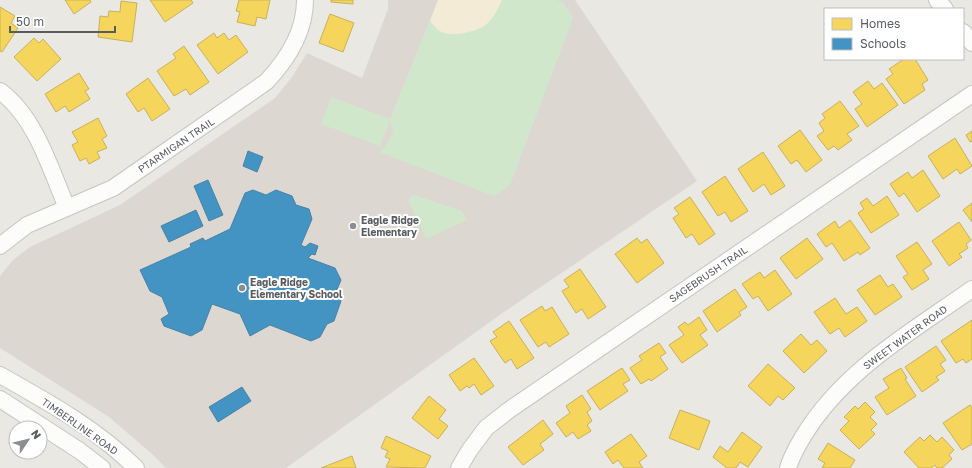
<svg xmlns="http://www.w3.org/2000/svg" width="972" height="468" font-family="'Golos Text',sans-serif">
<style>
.education{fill:#dcd8d1}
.green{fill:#d0e7cb}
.sand{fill:#f3ebd5}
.homes{fill:#f6d55c;stroke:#c7b15e}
.schools{fill:#4393c3;stroke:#4982a6}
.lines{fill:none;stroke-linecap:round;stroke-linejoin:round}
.minor-casing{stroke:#c5c5c3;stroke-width:18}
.minor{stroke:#fcfcfb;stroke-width:16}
.poi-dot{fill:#8b8d8e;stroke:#fff;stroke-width:1.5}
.labels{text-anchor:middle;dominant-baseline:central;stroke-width:4;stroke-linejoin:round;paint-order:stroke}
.street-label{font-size:10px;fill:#585c61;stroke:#fff}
.poi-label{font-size:10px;font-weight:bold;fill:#585c61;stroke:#fff;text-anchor:start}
</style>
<rect width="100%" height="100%" fill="#e9e8e2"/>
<path class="education" d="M388 0H575L697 181 504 312 286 468H166L152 454 109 417 0 348V276L13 260 30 247 120 205 275 98 292 77 307 53 362 78 388 9Z"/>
<path class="green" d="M438 0H555L563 2 573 18 510 185 494 196 379 152 385 147 393 133 390 120 380 146 321 124 331 97 390 119Z
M414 195 462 211 467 220 426 239 408 200 410 199V197Z"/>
<path class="sand" d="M438 0H502C498 9 493 20 484 26 473 33 446 39 436 28 434 26 432 23 430 21Z"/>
<path class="homes" d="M65 0H90L91 2 74 14Z
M150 0H191L193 3 165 22Z
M239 0H270L266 19 257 17 255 26 237 22 240 12 236 11Z
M331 0H353V4L331 2Z
M121 1 137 3 132 42 98 37 100 16 108 17 109 11 120 12Z
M0 7 15 16 11 23 18 28 2 52 0 51Z
M330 14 354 23 343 52 319 43Z
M214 33 217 38 224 33 229 40 236 35 248 52 218 74 197 45Z
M34 38 39 43 43 39 61 59 37 81 14 57Z
M184 46 209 82 190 95 186 89 174 96 157 71 176 58 173 54Z
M904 59H915L928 80 922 84 925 90 904 104 886 79 893 74 889 69Z
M79 73 89 89 85 91 90 99 69 112 65 106 56 112 45 94Z
M148 78 170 109 152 121 144 108 138 112 126 94Z
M868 81 874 89 882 83 898 105 867 127 855 109 862 104 853 92Z
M840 101 859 126 847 134 852 140 838 150 834 146 828 150 817 136 824 131 819 123 825 118 822 114Z
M98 118 107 136 102 139 107 148 97 152 100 158 89 164 86 158 80 161 72 145 78 142 72 132Z
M800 130 822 160 806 172 797 160 791 164 778 146Z
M972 131V141L970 142 966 135Z
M955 138 972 166 960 174 957 169 943 179 928 156Z
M763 152 785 186 771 195 764 184 753 192 738 169Z
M923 170 940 196 917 212 904 193 899 197 890 184 908 172 912 178Z
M725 176 748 211 731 222 725 212 718 216 702 192Z
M887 196 899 215 871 233 858 213 864 209 860 203 867 198 873 206Z
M690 197 715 234 699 245 692 234 686 238 673 218 679 214 674 208Z
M972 203V222L963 210Z
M850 220 870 248 860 255 858 252 844 261 832 243 826 247 817 234 835 221 839 228Z
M959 222 971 240 966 244 968 248 959 254 962 257 949 266 932 241Z
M637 238 641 243 647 239 664 263 637 283 615 254Z
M807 238 823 259 796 279 780 258Z
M917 242 932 264 923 270 929 279 912 290 903 277 908 274 896 256Z
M580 269 606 307 588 319 582 309 576 313 562 291 569 287 564 280Z
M775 270 792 294 768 311 758 296 753 299 742 284 760 272 764 278Z
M880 275 888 287 893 284 902 297 875 315 857 290Z
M735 289 747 307 739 312 741 315 717 332 703 311Z
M835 298 846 314 857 307 867 321 845 337 839 328 830 334 814 312Z
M542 306 545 311 552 307 569 334 549 347 546 342 538 347 520 320Z
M699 317 707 330 700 335 708 345 682 363 669 345 684 335 678 327 685 322 688 325Z
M972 320V359L966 363 963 359 956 363 941 341Z
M509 321 534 358 517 369 511 359 505 363 490 341 497 337 493 332Z
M801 334 811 345 817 340 827 351 804 373 783 351Z
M659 343 666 353 660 357 668 369 651 381 649 379 641 384 630 368 642 360 639 356Z
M936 346 946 360 940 364 945 371 936 377 939 380 922 392 905 367Z
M474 358 494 386 481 395 474 384 469 388 467 386 460 391 449 375Z
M768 364 795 388 783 400 778 396 770 406 748 386Z
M622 368 630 380 623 384 628 391 600 410 587 391Z
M901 368 907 378 905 379 916 396 887 415 875 397 889 388 883 379Z
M582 395 591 409 587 412 592 421 587 425 591 431 578 439 573 432 566 437 556 423 570 413 566 406Z
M429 396 446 410 439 419 448 426 438 439 412 418Z
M865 402 875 412 870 417 877 424 871 430 875 434 859 449 840 430 849 421 844 417 855 406 858 409Z
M970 405 972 408V444L962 450 943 423Z
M680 410 710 421 699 450 669 438Z
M543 420 553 434 540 444 544 450 523 465 508 447Z
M742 432 762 447 748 467 740 462 736 468H727L713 457 720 446 728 452Z
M631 434 647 456 639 462 643 468H624L618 460 613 464 605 452Z
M930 435 937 442 942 437 954 450 949 455 952 459 942 468H937L935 465 931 468H919L904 452 920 437 924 441Z
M386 436 431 456 425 468 386 467 390 459 385 457 388 451 381 448Z
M828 443 855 460 850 468H822L825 463 818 459Z
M352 456 356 468H321Z"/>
<path class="schools" d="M248 151 263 157 257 172 243 166Z
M208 180 223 215 209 221 194 186Z
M253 190 266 195 276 190 292 196 296 205 309 209 312 219 301 245 305 247 310 243 318 246 315 255 312 254 308 258 335 268 341 280 336 292 341 301 334 321 327 324 320 337 311 341 270 325 250 336 240 314 212 304 202 330 191 336 164 326 161 319 169 314 162 297 150 291 140 270 191 247 190 244 203 238 205 241 230 229 245 193Z
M196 210 203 226 169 242 161 226Z
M242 387 251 401 218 422 209 407Z"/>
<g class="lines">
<defs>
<path id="minor" d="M937 0 945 9
M963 32 972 43
M0 91C36 118 50 168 67 208
M0 246 27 225 113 188 266 82C287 60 305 32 305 0
M0 375C48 402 97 429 136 468
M0 399 80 451 102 468
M459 468 469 451 486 428 509 410 972 94
M788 468C791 457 798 445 804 435 844 370 911 332 972 289"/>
</defs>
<use href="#minor" class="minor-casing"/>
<use href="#minor" class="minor"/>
</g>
<g class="poi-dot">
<circle cx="353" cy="226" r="4"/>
<circle cx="242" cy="288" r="4"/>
</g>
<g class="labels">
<g class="street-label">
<text transform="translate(176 145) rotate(-34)">PTARMIGAN TRAIL</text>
<text transform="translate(708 274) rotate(-34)">SAGEBRUSH TRAIL</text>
<text transform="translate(905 337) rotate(-36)">SWEET WATER ROAD</text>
<text transform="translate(80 426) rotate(35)">TIMBERLINE ROAD</text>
</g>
<g class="poi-label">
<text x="361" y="220">Eagle Ridge<tspan x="361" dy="12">Elementary</tspan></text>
<text x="250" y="282">Eagle Ridge<tspan x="250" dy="12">Elementary School</tspan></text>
</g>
</g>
<rect x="824" y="8" width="140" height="52" fill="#ffffff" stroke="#bcbec0"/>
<rect x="832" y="18" width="20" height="12" fill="#f6d55c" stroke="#bcbec0"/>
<text x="860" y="28" font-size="12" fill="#585c61">Homes</text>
<rect x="832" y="38" width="20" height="12" fill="#4393c3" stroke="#bcbec0"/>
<text x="860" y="48" font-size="12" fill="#585c61">Schools</text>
<g transform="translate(28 440) rotate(55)"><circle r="19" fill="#ffffff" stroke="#bcbec0"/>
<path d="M0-3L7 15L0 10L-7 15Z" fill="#8b8d8e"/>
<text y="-6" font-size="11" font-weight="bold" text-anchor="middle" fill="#585c61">N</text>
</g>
<path d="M10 26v6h105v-6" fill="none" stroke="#585c61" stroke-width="2"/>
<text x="16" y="26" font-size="12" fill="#585c61" stroke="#ffffff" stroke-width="3" paint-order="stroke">50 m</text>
</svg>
